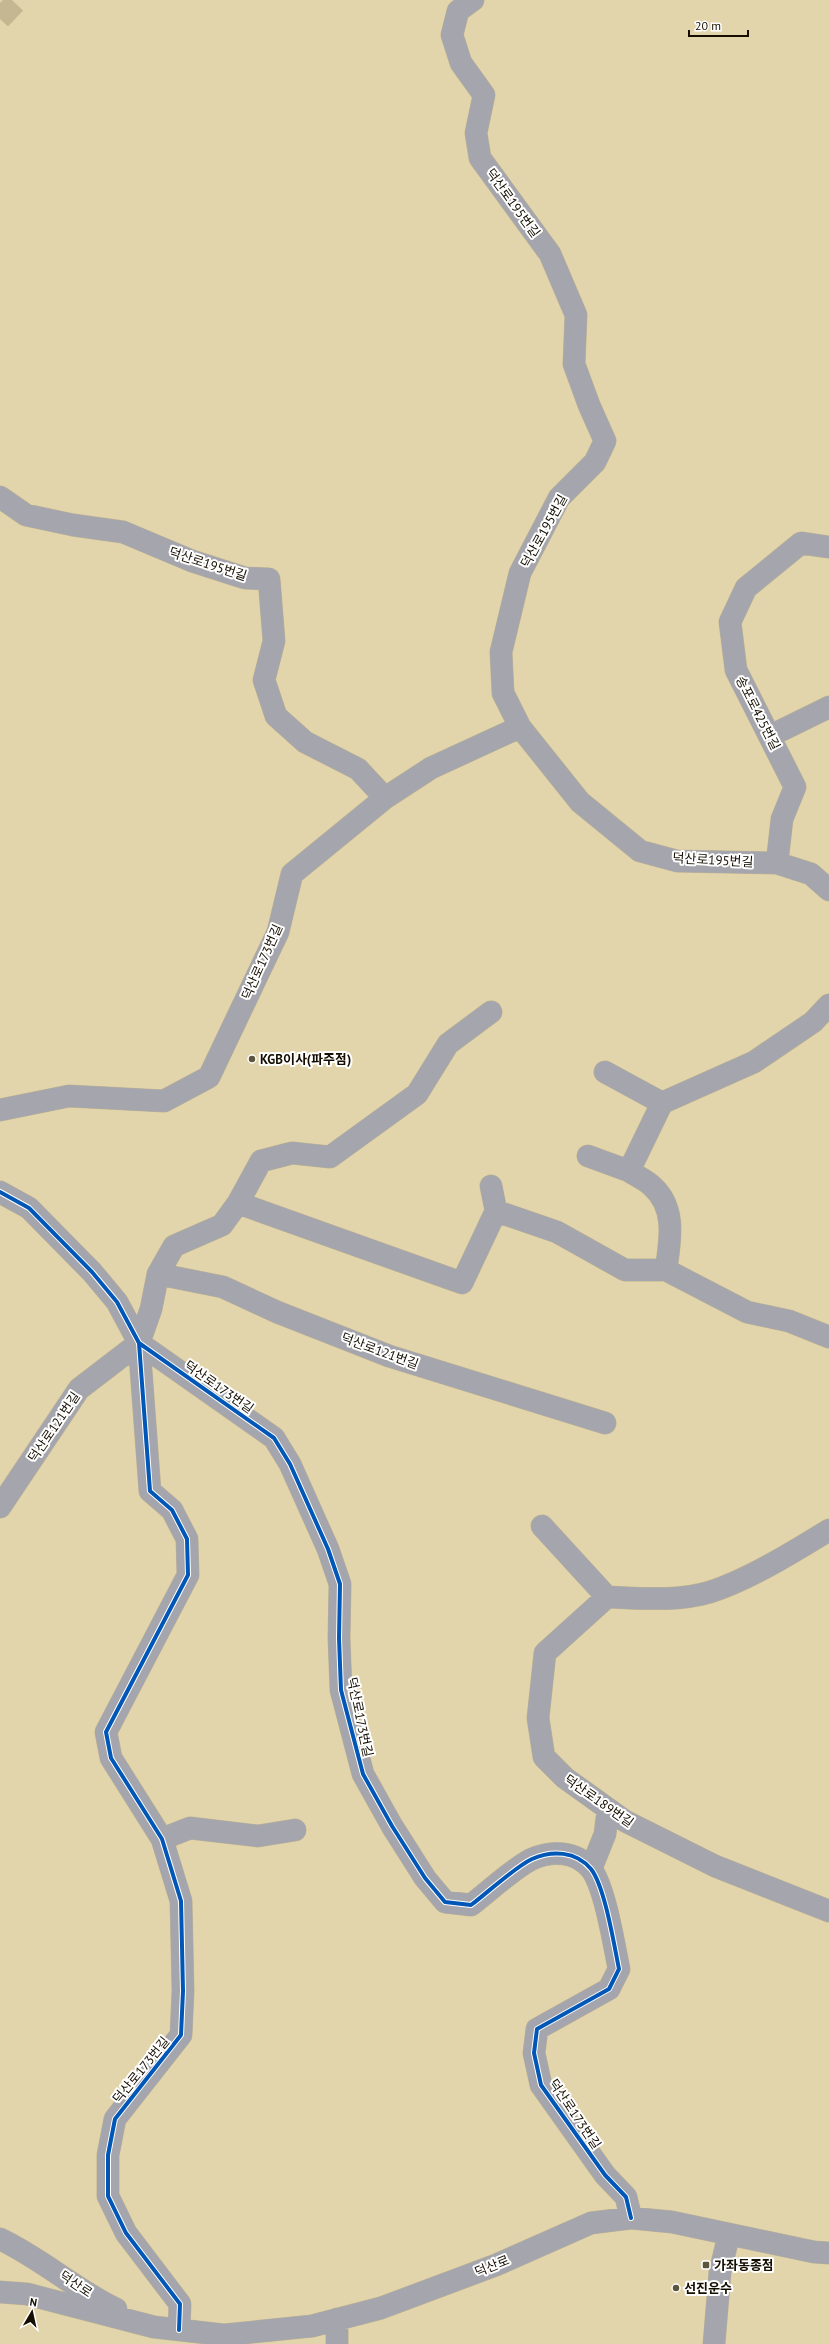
<svg xmlns="http://www.w3.org/2000/svg" width="829" height="2344" font-family="'PT Sans','Noto Sans KR',sans-serif">
<style>
.lines{fill:none;stroke-linecap:round;stroke-linejoin:round}
.minor-tunnel{stroke:#c4b791;stroke-width:22;stroke-dasharray:22 11;stroke-linecap:butt}
.minor-casing{stroke:#beb394;stroke-width:23}
.minor{stroke:#a5a6ad;stroke-width:22}
.cycleway-casing{stroke:#fff;stroke-width:6}
.cycleway{stroke:#0057b8;stroke-width:4}
.poi-dot{fill:#5d543c;stroke:#fff;stroke-width:1.5}
.labels{text-anchor:middle;dominant-baseline:central;stroke-width:4;stroke-linejoin:round;paint-order:stroke}
.street-label{font-size:13px;fill:#150e00;stroke:#fff}
.poi-label{font-size:13px;font-weight:bold;fill:#150e00;stroke:#fff;text-anchor:start}
</style>
<rect width="100%" height="100%" fill="#e3d5ab"/>
<g class="lines">
<path class="minor-tunnel" d="M0 19 18 0"/>
<defs>
<path id="minor" d="M473 0 458 11 452 35 461 63 484 95 476 133 480 158 550 254 576 315 574 364 589 405 605 441 595 462 559 498 520 573 501 652 503 693 520 727 580 802 640 851 677 861 777 863 811 874 829 890
M0 497 26 515 73 525 123 532 192 561 245 578 269 579 274 641 264 680 276 716 305 742 358 769 385 798
M770 736 829 707
M777 863 782 819 795 787 736 670 730 622 746 588 801 543 829 547
M605 1072 662 1103
M0 1110 69 1096 164 1101 209 1077 278 932 292 874 385 798 431 768 520 727
M588 1156 629 1171 662 1103 754 1062 813 1022 829 1005
M629 1171C636 1176 646 1180 652 1186 677 1208 670 1241 666 1270
M491 1186 496 1211
M0 1192 29 1208 92 1272 117 1302 139 1343 150 1491 172 1510 187 1539 188 1575 106 1732 111 1758 162 1839 181 1901 183 1991 181 2035 115 2119 108 2155V2196L126 2233 180 2304 179 2330
M238 1203 462 1283 496 1211 557 1232 625 1270H666L747 1312 789 1321 829 1337
M158 1274 223 1287 277 1312 389 1356 605 1423
M139 1343 274 1438 290 1464 328 1549 340 1584 339 1638 341 1690 363 1774 392 1826 425 1878 445 1902 471 1905C487 1893 515 1867 532 1859 552 1850 576 1851 591 1869 605 1887 614 1945 619 1969L609 1989 537 2029 534 2053 541 2085 605 2175 626 2197 631 2218
M0 1507 79 1389 139 1343 151 1309 158 1274 174 1246 222 1225 238 1203 261 1161 292 1153 330 1157 417 1094 448 1044 491 1012
M542 1526 607 1597
M829 1530C795 1551 748 1580 710 1592 677 1602 640 1598 607 1597L545 1653 538 1718 544 1757 565 1778 625 1821 715 1866 829 1911
M162 1839 190 1828 258 1836 295 1830
M591 1869 605 1834 608 1809
M0 2239C42 2259 76 2290 116 2309
M0 2292 27 2294 154 2327 224 2335 312 2326 381 2308 496 2265 591 2223 631 2218 672 2222 814 2252 829 2253
M337 2319V2344
M714 2344 720 2272 729 2234"/>
</defs>
<use href="#minor" class="minor-casing"/>
<use href="#minor" class="minor"/>
<defs>
<path id="cycleway" d="M0 1192 29 1208 92 1272 117 1302 139 1343 150 1491 172 1510 187 1539 188 1575 106 1732 111 1758 162 1839 181 1901 183 1991 181 2035 115 2119 108 2155V2196L126 2233 180 2304 179 2330
M139 1343 274 1438 290 1464 328 1549 340 1584 339 1638 341 1690 363 1774 392 1826 425 1878 445 1902 471 1905C487 1893 515 1867 532 1859 552 1850 576 1851 591 1869 605 1887 614 1945 619 1969L609 1989 537 2029 534 2053 541 2085 605 2175 626 2197 631 2218"/>
</defs>
<use href="#cycleway" class="cycleway-casing"/>
<use href="#cycleway" class="cycleway"/>
</g>
<g class="poi-dot">
<circle cx="252" cy="1059" r="4"/>
<rect x="702" y="2261" width="8" height="8" rx="2"/>
<circle cx="676" cy="2288" r="4"/>
</g>
<g class="labels">
<g class="street-label">
<text transform="translate(513 203) rotate(54)">덕산로195번길</text>
<text transform="translate(544 531) rotate(-61)">덕산로195번길</text>
<text transform="translate(208 564) rotate(18)">덕산로195번길</text>
<text transform="translate(758 713) rotate(63)">송포로425번길</text>
<text transform="translate(713 860) rotate(3)">덕산로195번길</text>
<text transform="translate(262 962) rotate(-66)">덕산로173번길</text>
<text transform="translate(380 1351) rotate(20)">덕산로121번길</text>
<text transform="translate(219 1387) rotate(35)">덕산로173번길</text>
<text transform="translate(54 1427) rotate(-56)">덕산로121번길</text>
<text transform="translate(360 1717) rotate(78)">덕산로173번길</text>
<text transform="translate(599 1801) rotate(35)">덕산로189번길</text>
<text transform="translate(141 2070) rotate(-51)">덕산로173번길</text>
<text transform="translate(575 2114) rotate(56)">덕산로173번길</text>
<text transform="translate(492 2266) rotate(-22)">덕산로</text>
<text transform="translate(76 2284) rotate(34)">덕산로</text>
</g>
<g class="poi-label">
<text x="260" y="1059">KGB이사(파주점)</text>
<text x="714" y="2265">가좌동종점</text>
<text x="684" y="2288">선진운수</text>
</g>
</g>
<g transform="translate(32 2312) rotate(9)" stroke="#ffffff" stroke-width="3" paint-order="stroke">
<path d="M0-3L7 15L0 10L-7 15Z" fill="#150e00"/>
<text y="-6" font-size="11" font-weight="bold" text-anchor="middle" fill="#150e00">N</text>
</g>
<path d="M689 30v6h59v-6" fill="none" stroke="#150e00" stroke-width="2"/>
<text x="695" y="30" font-size="12" fill="#150e00" stroke="#ffffff" stroke-width="3" paint-order="stroke">20 m</text>
</svg>
